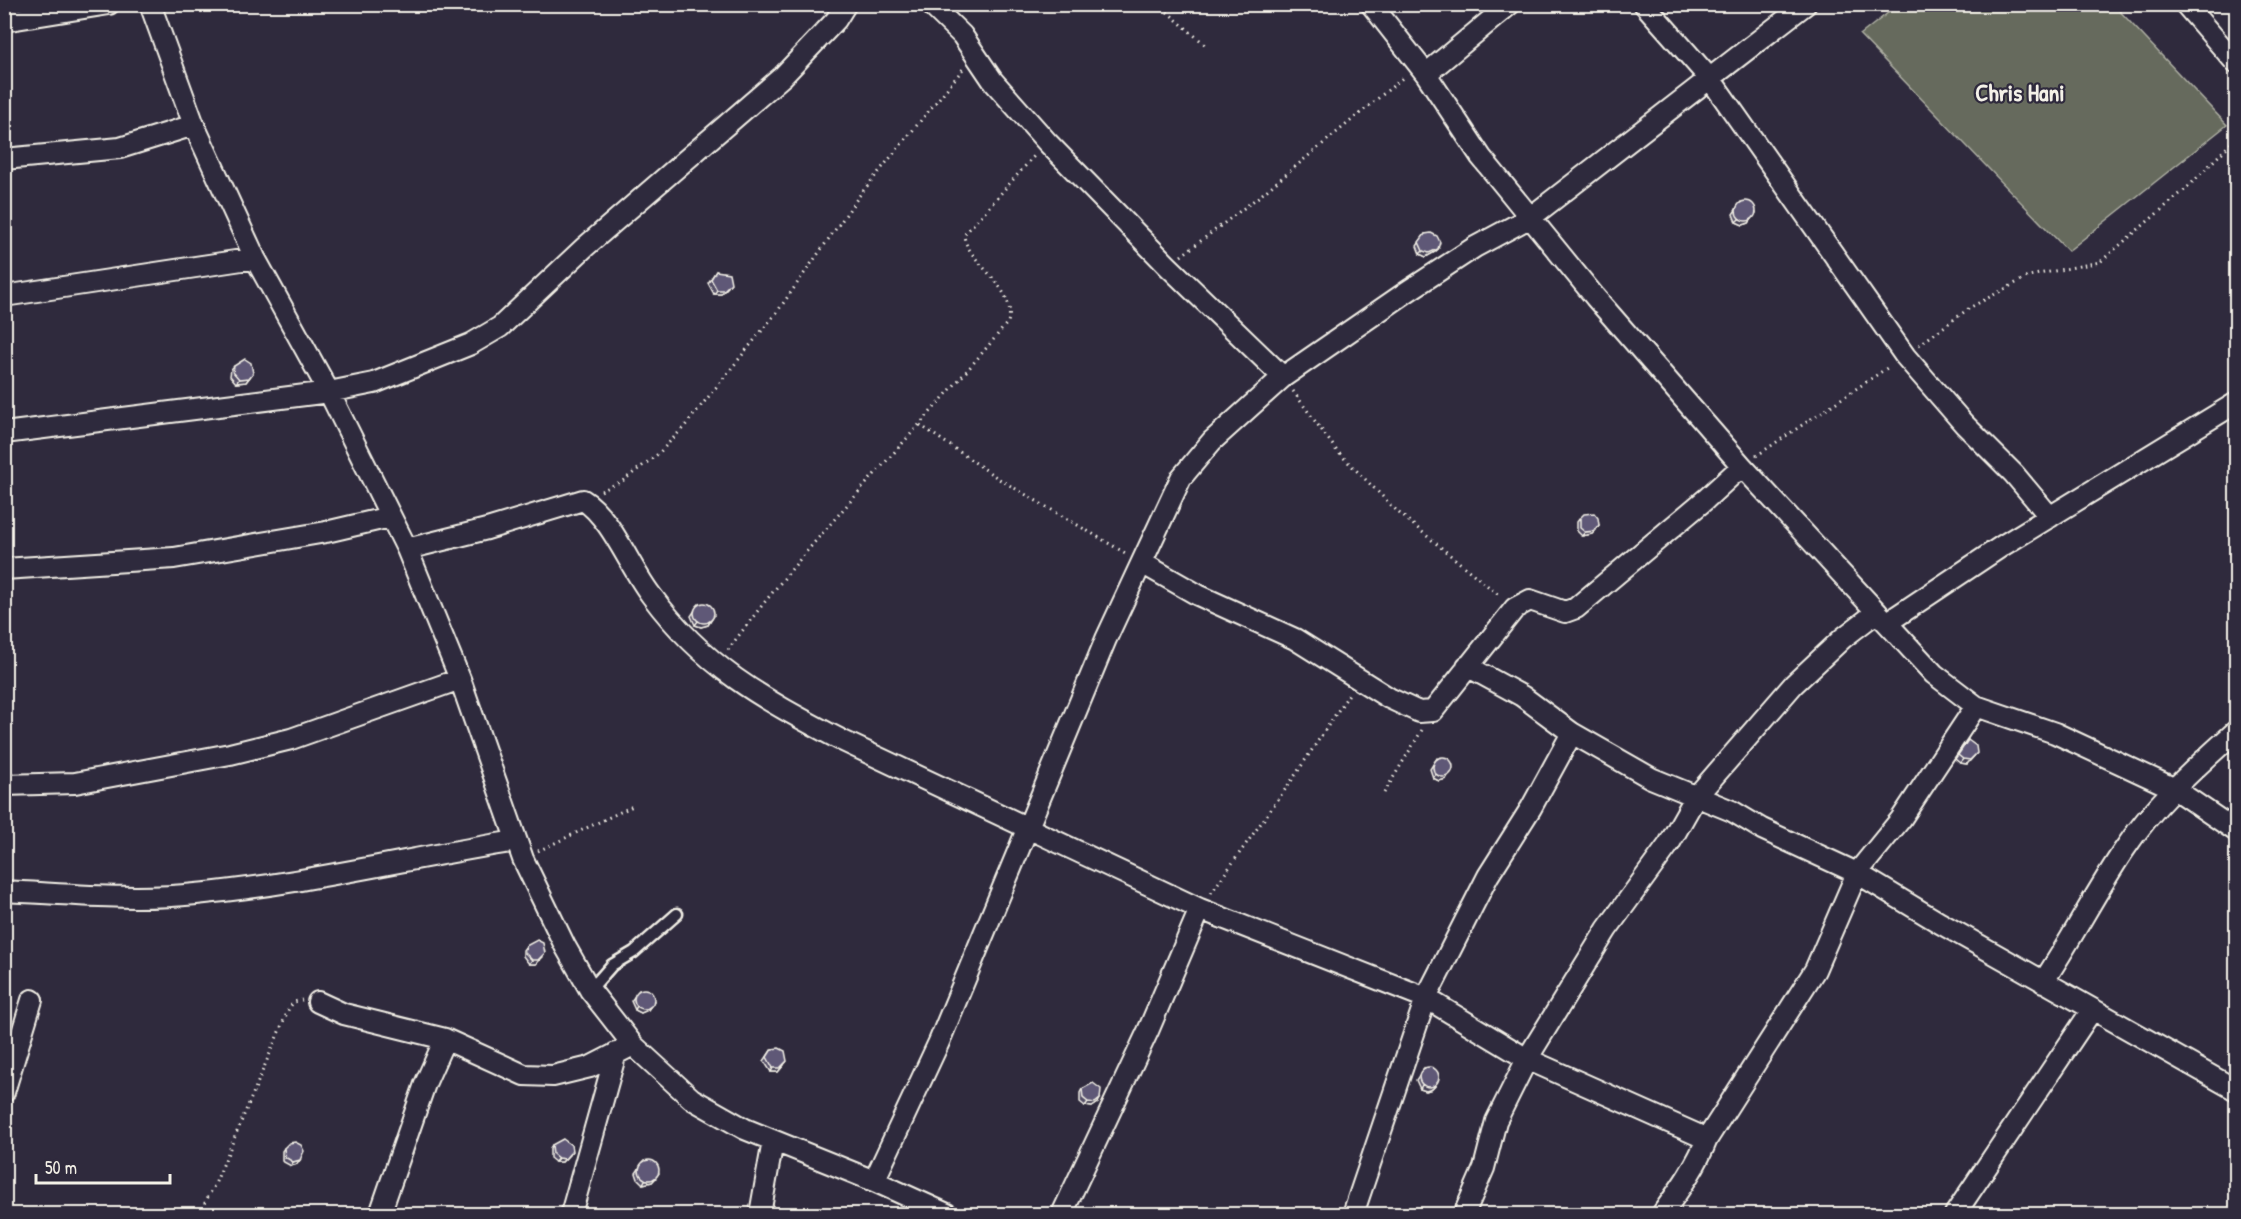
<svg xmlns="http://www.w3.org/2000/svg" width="2241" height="1219" font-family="'Patrick Hand',sans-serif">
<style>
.green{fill:#666b5d;stroke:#adaea2;stroke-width:1.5}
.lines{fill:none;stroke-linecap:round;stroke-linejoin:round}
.service-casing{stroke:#f4f1e8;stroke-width:15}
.minor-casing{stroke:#f4f1e8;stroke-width:24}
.path{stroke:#f4f1e8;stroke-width:3;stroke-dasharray:1.5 4.5;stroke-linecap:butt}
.service{stroke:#2f2a3d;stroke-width:10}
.minor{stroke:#2f2a3d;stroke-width:20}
.wall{fill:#524d66;stroke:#f4f1e8;stroke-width:1.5}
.shaded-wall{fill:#423e53;stroke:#f4f1e8;stroke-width:1.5}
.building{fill:#5f5977;stroke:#f4f1e8;stroke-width:1.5}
.labels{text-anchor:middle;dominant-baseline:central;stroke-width:4.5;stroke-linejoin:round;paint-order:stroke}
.district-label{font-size:24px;font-weight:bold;fill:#f4f1e8;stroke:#2f2a3d}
</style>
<rect width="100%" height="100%" fill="#2f2a3d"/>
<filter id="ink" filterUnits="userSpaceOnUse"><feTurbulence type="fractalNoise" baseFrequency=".0167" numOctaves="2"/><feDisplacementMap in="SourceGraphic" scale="12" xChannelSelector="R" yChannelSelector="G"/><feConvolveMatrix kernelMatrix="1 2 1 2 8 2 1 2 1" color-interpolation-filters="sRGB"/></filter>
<g filter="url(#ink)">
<path class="green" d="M1898 5H2114L2227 125 2068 251 1860 35Z"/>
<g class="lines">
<defs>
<path id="service" d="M590 990 612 965 634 952 677 914"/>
<path id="minor" d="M150 4 194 125 255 258 329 392 407 549 460 679 523 859 565 946 590 990 633 1045 692 1099 745 1129 874 1181 947 1214
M930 4 962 35 993 81 1047 142 1168 266 1283 377
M1371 4 1426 74 1481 157 1595 297 1742 466 1934 674 1976 706 2055 733 2173 788 2236 831
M1644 4 1711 80 1905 356 1964 424 2014 474 2050 517
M2185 4 2236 63
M4 21 109 4
M1426 74 1510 4
M4 159 120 148 194 125
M4 296 255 258
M4 433 329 392 374 383 471 344 500 327 585 247 783 76 836 20 846 4
M407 549 487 529 583 500C611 517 630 568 651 595 706 669 762 698 841 740L1200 909 1426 998 1527 1059 1707 1139
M1142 563 1198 595 1295 639 1389 698 1419 712 1433 711 1515 608 1530 600 1565 612 1576 608 1706 499 1742 466
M4 569 174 558 326 532 390 517
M1888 622 2002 546 2236 403
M1467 666 1522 696 1572 733 1651 778 1732 811 1762 829 1857 873 1940 923 2236 1090
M4 785 75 783 230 754 291 739 460 679
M4 891C68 894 133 901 196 894 304 884 409 858 516 841
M2043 982C2072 939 2095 893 2124 850 2155 803 2195 768 2236 731
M318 1002 344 1014 445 1039 524 1075 553 1076 590 1067 633 1045
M4 1092 32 1000
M874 1181 939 1042 1106 639 1181 478 1212 441 1283 377 1408 291 1475 247 1531 217 1806 4
M380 1214 425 1084 445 1039
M571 1214 616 1053
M760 1214 773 1141
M1062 1214 1148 1031 1200 909
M1353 1214 1426 998 1488 876 1531 808 1572 733
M1464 1214 1484 1168 1496 1121 1527 1059 1607 929 1669 844 1695 798 1794 684 1843 638 1877 612
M1662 1214C1679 1190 1696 1167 1707 1139L1815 970 1857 873 1901 819 1976 706
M1955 1214 2092 1010"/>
</defs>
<use href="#service" class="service-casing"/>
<use href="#minor" class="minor-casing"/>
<path class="path" d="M1158 4 1208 47
M1181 256 1261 195 1405 76
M1919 345 1971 307 2029 276 2100 262 2187 188 2236 138
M1293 391 1337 451 1399 513 1500 596
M920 425 999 479 1127 554
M1756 456 1890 366
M601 491 624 480 658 454 684 427 777 312 859 196 963 69
M728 650C813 534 917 433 1008 322 1019 288 966 262 964 235L1035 155
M1384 793 1422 730
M538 851 635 805
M1211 893 1294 777 1349 694
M199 1214 215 1184 289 1008 294 1002 302 1000"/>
<use href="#service" class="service"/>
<use href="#minor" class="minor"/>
</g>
<path class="wall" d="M1741 202 1756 213 1749 223 1743 225 1736 222 1733 214Z
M1425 234 1438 249 1435 252 1426 257 1420 254 1417 246Z
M716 271 728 287 721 294H714L708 283Z
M234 366 253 373 246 382 236 383 230 376 231 369Z
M1580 518 1599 525 1592 534 1582 536 1577 531V522Z
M699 604 714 616 708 625 701 627 695 625 691 616Z
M1968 740 1974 756 1967 764 1960 763 1955 759Z
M1437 758 1452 769 1446 779 1439 781 1433 778 1430 769Z
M526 946 543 957 536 964H529L523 956V950Z
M639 990 654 1001 648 1010 641 1013 635 1010 631 1001Z
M772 1049 784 1065 778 1072H771L764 1061Z
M1424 1068 1435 1086 1432 1089 1426 1091 1420 1089 1416 1080Z
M1082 1089 1098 1103 1092 1107 1085 1106 1080 1102V1093Z
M552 1145 569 1155 562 1162H555L550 1158V1148Z
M284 1148 300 1160 297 1164 291 1166 282 1161V1151Z
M644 1161 659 1173 652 1182 643 1184 638 1179 636 1173Z"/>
<path class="shaded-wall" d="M1739 219H1752L1749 223 1743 225 1736 222Z
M1438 249 1435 252 1426 257 1420 254 1423 251Z
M731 283 721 294H714L717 290Z
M249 378 246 382 236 383 239 379Z
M1595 531 1592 534 1582 536 1585 532Z
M698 621 710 622 708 625 701 627 695 625Z
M1977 753 1967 764 1960 763 1963 759Z
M1436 774 1448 775 1446 779 1439 781 1433 778Z
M545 953 536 964H529L532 960Z
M637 1006 650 1007 648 1010 641 1013 635 1010Z
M787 1061 778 1072H771L773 1068Z
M1422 1085 1435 1086 1432 1089 1426 1091 1420 1089Z
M1100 1099 1098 1103 1092 1107 1085 1106 1088 1102Z
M572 1151 562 1162H555L558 1158Z
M300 1160 297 1164 291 1166 293 1162Z
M655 1179 652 1182 643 1184 645 1180Z"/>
<path class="building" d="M1736 211a10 10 0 1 1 20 0a10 10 0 1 1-20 0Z
M1431 233 1437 236 1440 242 1438 249 1429 253 1423 251 1419 242 1425 234Z
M716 271 729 273 731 283 724 290H717L711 279Z
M245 359 251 363 253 373 249 378 239 379 233 372 234 366Z
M1594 513 1598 518 1599 525 1595 531 1585 532 1580 528V518L1584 514Z
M694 613a10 10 0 1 1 20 0a10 10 0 1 1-20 0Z
M1968 740 1976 746 1977 753 1970 760 1963 759 1958 755Z
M1433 767a10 10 0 1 1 20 0a10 10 0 1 1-20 0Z
M537 940 543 943 545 953 538 960H532L525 953 526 946Z
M634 999a10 10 0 1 1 20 0a10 10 0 1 1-20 0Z
M779 1048 785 1051 787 1061 780 1068H773L767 1057 772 1049Z
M1419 1077a10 10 0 1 1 20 0a10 10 0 1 1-20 0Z
M1093 1083 1101 1089 1100 1099 1095 1103 1088 1102 1083 1098 1082 1089Z
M563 1139 571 1145 572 1151 565 1159 558 1158 553 1154 552 1145Z
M295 1142 301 1145 304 1151 300 1160 293 1162 285 1157 284 1148 289 1143Z
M639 1170a10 10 0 1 1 20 0a10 10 0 1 1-20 0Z"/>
</g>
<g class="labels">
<g class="district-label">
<text x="2020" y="92">Chris Hani</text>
</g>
</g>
<rect width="2241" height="1219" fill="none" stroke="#2f2a3d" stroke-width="24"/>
<rect x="12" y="12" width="2217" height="1195" fill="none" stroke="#f4f1e8" stroke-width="2" filter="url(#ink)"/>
<path d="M36 1174v9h134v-9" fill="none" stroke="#f4f1e8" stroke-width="3"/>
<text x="45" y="1174" font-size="18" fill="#f4f1e8" stroke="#2f2a3d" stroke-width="4.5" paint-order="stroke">50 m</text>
</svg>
